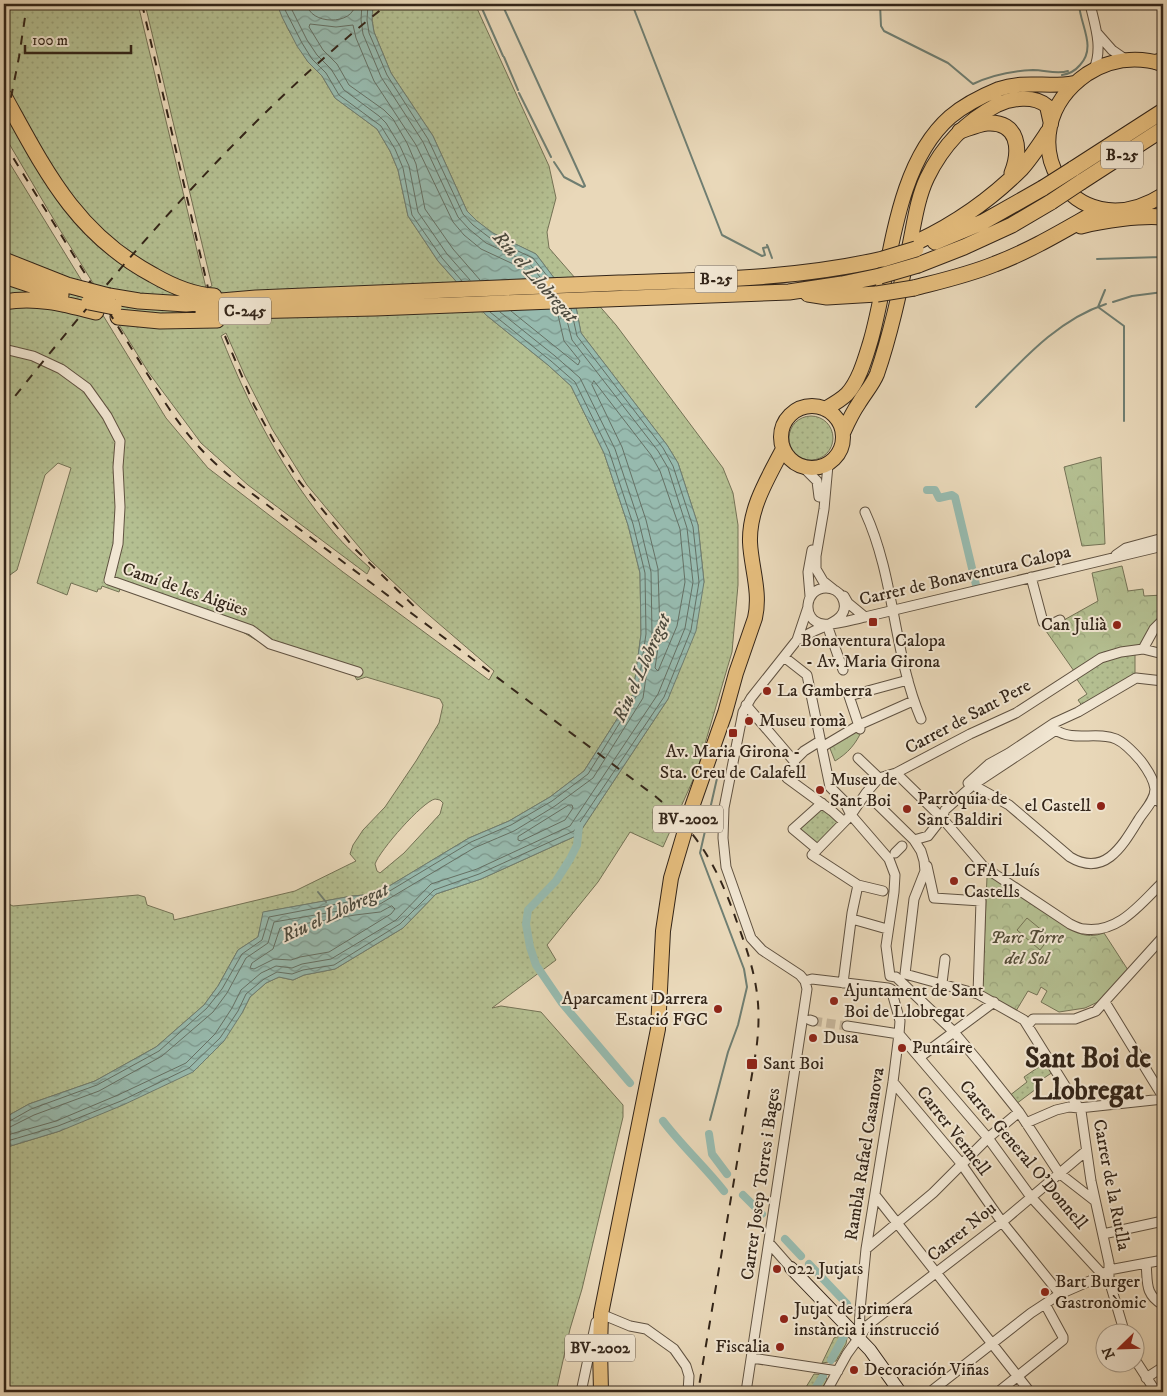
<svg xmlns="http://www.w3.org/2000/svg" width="1167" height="1396" font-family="'IM FELL DW Pica',serif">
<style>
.grass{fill:url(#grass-dots);stroke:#747255;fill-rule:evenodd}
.park{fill:url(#park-crowns);stroke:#747255}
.pitch{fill:#b4bf91;stroke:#747255}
.water{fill:url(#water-waves);stroke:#6f7e72}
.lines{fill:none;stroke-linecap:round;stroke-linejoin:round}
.shore{stroke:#657064;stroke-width:1}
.stream{stroke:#6f7e72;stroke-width:2}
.canal{stroke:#97baae;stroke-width:8}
.street-tunnel{stroke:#c5b499;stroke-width:9;stroke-dasharray:9 4.5;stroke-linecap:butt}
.street-casing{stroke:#605241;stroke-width:11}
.secondary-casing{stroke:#332519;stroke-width:14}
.primary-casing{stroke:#332519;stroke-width:16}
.highway-casing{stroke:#332519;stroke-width:17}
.street{stroke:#f1e6d2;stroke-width:9}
.secondary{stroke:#f1e6d2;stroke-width:12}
.primary{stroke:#e4bc7c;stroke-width:14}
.highway{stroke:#e4bc7c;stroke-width:15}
.rail{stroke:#332519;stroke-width:2;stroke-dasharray:9 9;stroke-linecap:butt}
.highway-bridge-casing{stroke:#332519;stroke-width:17;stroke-linecap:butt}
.highway-bridge{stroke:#e4bc7c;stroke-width:15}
.poi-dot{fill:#8f2418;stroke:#f1e6d2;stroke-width:2}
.labels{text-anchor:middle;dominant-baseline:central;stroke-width:4;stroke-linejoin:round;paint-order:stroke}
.shield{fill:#f1e6d2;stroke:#6c5f50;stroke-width:1}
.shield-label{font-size:16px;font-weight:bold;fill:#332519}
.street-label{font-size:18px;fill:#332519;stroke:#f1e6d2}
.poi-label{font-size:18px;fill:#332519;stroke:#f1e6d2;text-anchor:start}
.park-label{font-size:18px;font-style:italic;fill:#534c37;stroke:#f1e6d2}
.water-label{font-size:19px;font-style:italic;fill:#4c4a3e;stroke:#f1e6d2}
.town-label{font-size:28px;font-weight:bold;fill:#332519;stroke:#f1e6d2}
</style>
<defs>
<pattern id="grass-dots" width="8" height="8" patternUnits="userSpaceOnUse" patternTransform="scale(1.25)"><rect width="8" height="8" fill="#b4bf91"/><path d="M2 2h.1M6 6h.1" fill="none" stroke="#9ba47c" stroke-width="1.8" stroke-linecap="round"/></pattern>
<pattern id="park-crowns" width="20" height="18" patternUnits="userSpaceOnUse" patternTransform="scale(1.25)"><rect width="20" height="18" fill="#b4bf91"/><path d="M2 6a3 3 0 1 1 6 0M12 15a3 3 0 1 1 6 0" fill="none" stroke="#9ba47c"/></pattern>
<pattern id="water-waves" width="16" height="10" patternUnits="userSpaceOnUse" patternTransform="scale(1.25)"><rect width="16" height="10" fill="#97baae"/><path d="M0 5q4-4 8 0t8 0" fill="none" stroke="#7c978d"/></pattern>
</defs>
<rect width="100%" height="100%" fill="#e9d8b9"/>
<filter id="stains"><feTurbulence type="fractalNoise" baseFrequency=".004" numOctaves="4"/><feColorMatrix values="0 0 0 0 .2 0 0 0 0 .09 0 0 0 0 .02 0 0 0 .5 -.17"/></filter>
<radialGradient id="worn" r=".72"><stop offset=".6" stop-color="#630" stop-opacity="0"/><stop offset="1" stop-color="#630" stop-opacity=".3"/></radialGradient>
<path class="grass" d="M4 4H17V8L32 9 33 4H138L206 288 212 286 145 4H277L288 29 308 62 322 76 335 98 377 129 390 151 398 170 408 216 438 261 486 315 548 365 571 386 604 453 628 525 640 573 641 634 633 694 584 771 550 797 509 821 469 838 376 894 352 896 264 912 258 937 238 950 218 986 204 1005 156 1047 95 1081 29 1104 4 1118V902L13 906 138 895 145 897 147 905 173 914 174 920 295 891 356 861 350 854 353 845 363 830 385 807 416 761 439 723 443 705 440 699 366 677 357 680 354 675 268 647 241 631 121 586 119 592 102 586 101 589H98L97 592 71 583 67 595 37 583 71 468 58 463 45 475 17 570 10 575 4 577V154L166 418 208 468 343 572 489 680 494 671 423 610 370 560 307 485 272 429 245 376 226 333 221 336C250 409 283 473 335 534 345 546 358 557 370 568L367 574 248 485 201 443 149 373 60 230 4 135ZM435 799 440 800 443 803 440 814 404 853 380 873 377 871 375 864C380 850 422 802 435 799Z
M373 4H475L549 166 556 198 547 232 549 248 616 325 723 468 733 493 738 525V585L732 652 697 771 663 847 630 832 598 882 547 945 556 960 492 1008 501 1006 541 1012 623 1105V1117L582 1289 570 1329 556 1392H4V1148L60 1131 242 1013 250 997 266 983 279 977 293 980 304 975 335 969 403 928 436 894 481 879 578 835 668 699 704 582 698 525 678 463 667 445 581 333 576 307 536 254 492 233 477 221 467 211 433 136 391 73 374 32 372 20Z
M789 438a22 22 0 1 1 44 0a22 22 0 1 1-44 0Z
M1135 653V677L1083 707 1078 700 1087 694 1076 678 1105 658Z
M822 805 841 821 817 845 796 828Z
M1046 1062 1053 1072 1038 1082 1040 1086 1016 1104 1009 1096 1027 1082 1024 1077Z
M843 1334 847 1338 846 1344 836 1361 822 1363 834 1338Z
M814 1374 825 1375 827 1380 820 1392H803Z"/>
<path class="park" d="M1101 457 1105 544 1082 546 1064 467Z
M1122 566 1128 591 1143 589 1144 596 1163 595V615L1151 628 1142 645 1104 652 1074 671 1046 631 1054 630 1053 626 1055 625 1098 601 1092 573Z
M857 729 862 730C856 744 848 753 835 761L829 746Z
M993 875 1077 932C1086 937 1095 936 1104 933L1128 970 1100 1001 1085 1008 1059 1012 1041 1002 1047 991 1041 987 1037 995 1028 991 1016 1011 982 993 987 877Z"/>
<path class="pitch" d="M1027 918 1050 937 1040 950 1017 930Z"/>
<path class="water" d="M277 4H309L336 8 343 7 346 4H373L372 20 374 32 391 73 433 136 467 211 477 221 493 233 536 254 576 307 581 333 667 445 678 463 698 525 704 582 696 631 668 699 578 835 481 879 436 894 403 928 335 969 304 975 293 980 279 977 266 983 250 997 242 1013 224 1041 193 1072 123 1105 60 1131 4 1148V1118L29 1104 95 1081 156 1047 204 1005 218 986 238 950 258 937 263 912 352 896 376 894 469 838 509 821 550 797 584 771 633 694 641 634 640 573 628 525 604 453 571 386 548 365 486 315 438 261 408 216 398 170 390 151 377 129 335 98 322 76 308 62 297 46 282 17Z"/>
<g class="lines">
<path class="shore" d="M282 4 302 43 312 59 326 73 339 95 381 126 395 149 403 168 412 215 442 258 462 281
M289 4 307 40 317 55 331 69 344 90 379 116 386 123 400 146 409 166 418 212 447 254 470 280
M307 4C309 25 354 26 355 4
M362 4 361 20 363 34 381 77 423 142 458 217 469 229 486 243 529 263 540 277
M368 4 367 20 369 33 387 75 428 139 463 214 473 225 490 238 533 258 548 277
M480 280 453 249 425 209 416 164 407 143 393 119 384 110 349 85 337 64 323 50 309 27 310 24 336 27 353 25 356 38 374 81 416 145 453 222 464 235 481 249 524 269 531 278
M511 311 578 365 580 361 564 341 558 315 555 310
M594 381 651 455 660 471 680 529 685 582 677 626 658 671 655 668 660 634 658 569 646 520 622 447 592 385Z
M569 805H572L573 808 565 820 521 841 518 840V837Z
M392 906 395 909 391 914 329 952 300 957 291 960 274 959 254 969 250 968 252 963 273 949 280 928 355 915 380 912Z
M4 1122H8L31 1109 97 1085 159 1051 207 1008 222 989 242 954 262 940 269 917 353 901 378 898 471 842 511 825 552 801 588 774 637 695 646 634 645 573 633 524 609 451 575 382 551 361 490 312
M4 1128 10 1127 34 1115 99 1091 162 1056 213 1012 227 993 246 958 268 943 274 922 380 904 474 848 514 831 555 806 593 778 643 698 652 635 651 572 639 522 615 449 580 378 555 356 500 312
M4 1136 56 1121 118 1095 186 1063 215 1034 232 1008 241 990 261 973 276 966 292 968 302 964 331 959 396 920 431 884 477 869 570 826 658 694 685 628 693 582 687 528 668 468 658 451 572 340 564 309
M4 1142 58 1126 121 1101 189 1068 220 1038 238 1011 246 994 264 979 277 972 292 974 303 970 334 965 400 924 434 890 479 874 574 831 664 697 691 630 699 582 693 527 673 466 663 448 577 336 571 309"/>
<path class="stream" d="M480 4 503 56
M502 4 585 186 583 187 564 177 554 162
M632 4 722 235 762 256 765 255 763 248 768 247 767 245
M880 4 881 26 884 31 948 63 973 84C992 75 1011 71 1033 70 1045 70 1057 75 1068 71
M504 57 518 90
M1062 75C1069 74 1075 71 1080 65 1097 47 1080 25 1079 4
M519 93 551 157
M768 247 772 258
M1097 259 1161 257 1163 250
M1105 290 1098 307 1124 326V421
M1113 302 1132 296 1163 292
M976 407C1015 369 1053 321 1106 304
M318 892 326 902
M710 1120 728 1052 738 1025 747 987 744 969 700 853 718 774"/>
<path class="canal" d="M927 490H935L939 498 952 495 955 497 976 585
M579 826 577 845 570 859 556 881 528 910 526 924 530 947 536 965 562 1003 630 1083
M663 1121C682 1146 705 1167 724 1191
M709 1134 712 1154 727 1174
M743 1195 762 1214
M785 1239 801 1256
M809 1264 847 1304
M831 1360 844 1336
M813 1392 823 1376"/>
<path class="street-tunnel" d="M813 1021 847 1026"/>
<defs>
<path id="street" d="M1090 4C1095 26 1103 47 1094 69
M1097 33 1112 50 1125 59
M4 349 33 356 61 369 87 388 107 416 120 441 118 467 120 507 118 544 109 580 251 630 270 644 358 672
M828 465 824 509 816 556V569L823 581 833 589
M804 468 817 481 819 497
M865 512C895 577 893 653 921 719
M1116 555 1126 548 1163 538
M1031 577 1043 622 1050 625 1060 620
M810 596 808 572 812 550
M844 596 848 603 865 617
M827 625 843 670
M797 640C805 636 813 631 821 628 834 622 851 615 842 597 839 592 833 588 826 588 804 588 801 621 823 624 834 626 854 619 865 617L1163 546
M1143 649 1154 629 1163 620
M784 657 807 675 830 787 844 801 851 815 889 859 895 875 894 892 886 946 890 976 896 977 953 1031 979 1062 1019 1112 1059 1173 1095 1201
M746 705 794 761 795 766 787 778 832 811 844 822
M860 729 849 696 908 680
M822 747 859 725 913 701
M858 758 879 778
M794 761 804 751 820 741
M896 773 942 818 984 867 1070 924C1074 926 1080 929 1084 929 1119 934 1141 903 1163 882
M968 783 989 764 1009 753 1054 723 1078 712 1136 678 1163 681
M866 793 914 840 921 851 924 861 925 871 914 899 905 974
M1153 798 1163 804
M914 840 928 836 942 818 945 810 973 785 1056 730C1073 742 1097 731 1116 739 1125 743 1135 754 1141 761 1147 769 1154 779 1155 789 1155 800 1145 810 1139 819 1123 845 1105 878 1070 857L1009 805 973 785
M817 849 793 829 822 803
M895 853 902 846
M927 866 934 898 981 901 978 994
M883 891 858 885 812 855 851 815 866 793 879 778 896 773 970 734 1016 713 1101 658 1121 652 1143 649 1163 654
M852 919 887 929
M905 974 978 994 1024 1020 1077 1105 1081 1111 1091 1181 1109 1263V1280L1125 1334
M805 981 812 979 888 988 891 989 900 1021 899 1034 893 1082 866 1249 860 1310 859 1339
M843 983 852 913 858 885
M942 983 945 959
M1105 1002 1163 1097
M810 1020 813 1021
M1028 1025 1033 1019H1075L1096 1011 1163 937
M847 1026 899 1034
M899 1034 988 1138 1031 1197 1102 1274
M920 1057 994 1002
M893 1082 960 1162 1002 1222 1060 1294
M1026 1123 1056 1110 1069 1107 1079 1108 1163 1099
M875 1195 1030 1392
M1103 1234 1163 1221
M769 1243 791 1268
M866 1249 933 1193 988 1138 1019 1112
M1146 1263C1148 1282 1144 1294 1163 1305
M601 1314 630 1326 646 1329 674 1349 686 1366 689 1376 688 1392
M752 1358 838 1371
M1134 1358 1156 1392
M1146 1378 1163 1367
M581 1392 596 1322
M746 1392 807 989 805 981 800 975 762 950 751 938 726 867 723 838 724 808 743 712 751 698 797 640 808 607
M826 1392 847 1354 868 1325 1002 1222 1086 1151
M930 1392 1031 1313 1060 1294 1099 1277 1109 1270 1163 1260
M998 1392 1063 1340V1337L1045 1304"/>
<path id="secondary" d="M791 1268 870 1350 900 1392"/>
<path id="primary" d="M1163 64C1137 56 1110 59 1087 74 1002 133 1071 253 1163 195
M781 437a31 31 0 1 1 62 0a31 31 0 1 1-62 0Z
M825 409C832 405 841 400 847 394 859 381 865 359 870 343 891 273 892 168 950 117 964 105 982 96 999 89 1024 80 1050 88 1074 83
M843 433C848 422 852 413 859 403 865 393 873 384 877 374 891 333 900 290 909 248 914 225 917 199 927 178 942 147 966 121 997 105 1012 98 1034 95 1047 106L1051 124
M601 1392 600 1348 601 1314 658 1029 663 931 671 878 692 807 725 713 736 673 755 618C761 592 751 567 750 542 749 508 768 478 783 449"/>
<path id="highway" d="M1157 62 1163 60
M4 96C45 170 75 233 153 275 172 286 193 295 214 296
M960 131C969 128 978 124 987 123 1019 121 1021 150 1012 173
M1073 169 1163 111
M1081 182 1163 129
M1081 226C1103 220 1141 215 1163 217
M917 242C955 224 991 199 1021 169 1031 158 1040 144 1048 132
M935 242 983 222 1043 188
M4 260 67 285 86 290
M918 265 964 247 1012 225 1051 202
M4 276 61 295
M914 288C941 281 968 275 995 264 1032 250 1066 229 1100 210
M808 294 827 297 877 294
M109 296 139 301 186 304 256 298C377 293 498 288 619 283 707 280 797 279 883 259
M4 302C36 296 65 304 96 312
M203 312 375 308 789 292 842 284 880 276
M118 317 160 321 217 320"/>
</defs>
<use href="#street" class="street-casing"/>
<use href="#secondary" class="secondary-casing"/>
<use href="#primary" class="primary-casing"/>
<use href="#highway" class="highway-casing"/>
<use href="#street" class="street"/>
<use href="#secondary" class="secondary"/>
<use href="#primary" class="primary"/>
<use href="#highway" class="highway"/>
<path class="rail" d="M142 4 208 288
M4 133 19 57 27 4
M4 143 166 404C189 439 209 460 242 486L655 796C700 834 719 870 738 925 755 971 763 1002 756 1051L698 1392
M225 336 254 405 275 443 299 481 354 548 420 612
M4 410C120 265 242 120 388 4"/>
<defs>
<path id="highway-bridge" d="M1043 188 1073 169
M1051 202 1081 182
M883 259 916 249
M880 276 918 265
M86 290 109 296
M877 294 914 288
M89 302 114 307"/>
</defs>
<use href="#highway-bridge" class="highway-bridge-casing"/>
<use href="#highway-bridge" class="highway-bridge"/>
</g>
<g class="poi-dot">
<rect x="868" y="617" width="10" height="10" rx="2.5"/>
<circle cx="1117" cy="625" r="5"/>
<circle cx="767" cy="691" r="5"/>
<circle cx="749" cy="721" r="5"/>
<rect x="728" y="728" width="10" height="10" rx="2.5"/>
<circle cx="820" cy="790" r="5"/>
<circle cx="1101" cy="806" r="5"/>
<circle cx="907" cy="809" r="5"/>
<circle cx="954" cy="881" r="5"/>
<circle cx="834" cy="1001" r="5"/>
<circle cx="718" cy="1009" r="5"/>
<circle cx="813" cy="1038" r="5"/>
<circle cx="902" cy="1048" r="5"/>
<rect x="746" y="1058" width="12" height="12" rx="2.5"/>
<circle cx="777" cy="1269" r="5"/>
<circle cx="1045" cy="1292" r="5"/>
<circle cx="784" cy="1319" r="5"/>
<circle cx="780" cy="1347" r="5"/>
<circle cx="854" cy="1370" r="5"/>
</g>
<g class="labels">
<g class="shield">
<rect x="1101" y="141.5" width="42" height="27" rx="4"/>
<rect x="695" y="265.5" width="42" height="27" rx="4"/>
<rect x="219" y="297.5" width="52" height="27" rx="4"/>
<rect x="653" y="805.5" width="70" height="27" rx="4"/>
<rect x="565" y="1334.5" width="70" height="27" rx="4"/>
</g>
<g class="shield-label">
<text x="1122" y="155">B-25</text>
<text x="716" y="279">B-25</text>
<text x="245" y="311">C-245</text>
<text x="688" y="819">BV-2002</text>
<text x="600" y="1348">BV-2002</text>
</g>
<g class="street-label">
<text transform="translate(965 576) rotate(-13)">Carrer de Bonaventura Calopa</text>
<text transform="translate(185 590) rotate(19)">Camí de les Aigües</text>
<text transform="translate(968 717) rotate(-28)">Carrer de Sant Pere</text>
<text transform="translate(953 1131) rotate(52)">Carrer Vermell</text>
<text transform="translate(865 1154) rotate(-81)">Rambla Rafael Casanova</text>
<text transform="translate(1023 1155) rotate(50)">Carrer General O'Donnell</text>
<text transform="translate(761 1184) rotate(-82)">Carrer Josep Torres i Bages</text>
<text transform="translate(1111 1185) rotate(79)">Carrer de la Rutlla</text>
<text transform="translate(962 1232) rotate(-39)">Carrer Nou</text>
</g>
<g class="poi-label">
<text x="1107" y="625" text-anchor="end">Can Julià</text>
<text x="873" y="641" text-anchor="middle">Bonaventura Calopa<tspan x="873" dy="21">- Av. Maria Girona</tspan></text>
<text x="777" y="691">La Gamberra</text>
<text x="759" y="721">Museu romà</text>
<text x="733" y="752" text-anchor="middle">Av. Maria Girona -<tspan x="733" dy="21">Sta. Creu de Calafell</tspan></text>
<text x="830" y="780">Museu de<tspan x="830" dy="21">Sant Boi</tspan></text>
<text x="917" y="799">Parròquia de<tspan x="917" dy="21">Sant Baldiri</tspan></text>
<text x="1091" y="806" text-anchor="end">el Castell</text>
<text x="964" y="871">CFA Lluís<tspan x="964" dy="21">Castells</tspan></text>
<text x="844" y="991">Ajuntament de Sant<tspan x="844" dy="21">Boi de Llobregat</tspan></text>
<text x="708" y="999" text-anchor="end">Aparcament Darrera<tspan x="708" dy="21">Estació FGC</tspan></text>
<text x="823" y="1038">Dusa</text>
<text x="912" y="1048">Puntaire</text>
<text x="763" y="1064">Sant Boi</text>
<text x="787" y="1269">022 Jutjats</text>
<text x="1055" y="1282">Bart Burger<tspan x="1055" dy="21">Gastronòmic</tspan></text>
<text x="794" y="1309">Jutjat de primera<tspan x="794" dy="21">instància i instrucció</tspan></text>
<text x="770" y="1347" text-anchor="end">Fiscalia</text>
<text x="864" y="1370">Decoración Viñas</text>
</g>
<g class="park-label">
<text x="1027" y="938">Parc Torre<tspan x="1027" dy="21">del Sol</tspan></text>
</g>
<g class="water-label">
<text transform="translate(535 277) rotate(48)">Riu el Llobregat</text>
<text transform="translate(642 668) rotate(-66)">Riu el Llobregat</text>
<text transform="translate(335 913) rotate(-25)">Riu el Llobregat</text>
</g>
<g class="town-label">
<text x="1088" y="1058">Sant Boi de<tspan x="1088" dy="32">Llobregat</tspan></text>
</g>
</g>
<rect width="1167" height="1396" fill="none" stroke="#e9d8b9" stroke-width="20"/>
<rect x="5" y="5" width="1157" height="1386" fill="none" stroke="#332519" stroke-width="2.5"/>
<rect x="10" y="10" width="1147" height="1376" fill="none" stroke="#332519"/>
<g transform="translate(1120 1348) rotate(247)"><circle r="24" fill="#f1e6d2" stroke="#a59988"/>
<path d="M0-4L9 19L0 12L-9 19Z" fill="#8f2418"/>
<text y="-8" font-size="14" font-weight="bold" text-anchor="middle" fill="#332519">N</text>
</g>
<path d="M25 45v8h106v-8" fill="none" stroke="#332519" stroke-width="2.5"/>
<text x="32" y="45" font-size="15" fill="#332519" stroke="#f1e6d2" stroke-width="4" paint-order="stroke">100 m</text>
<rect width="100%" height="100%" filter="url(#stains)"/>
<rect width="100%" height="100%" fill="url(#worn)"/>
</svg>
